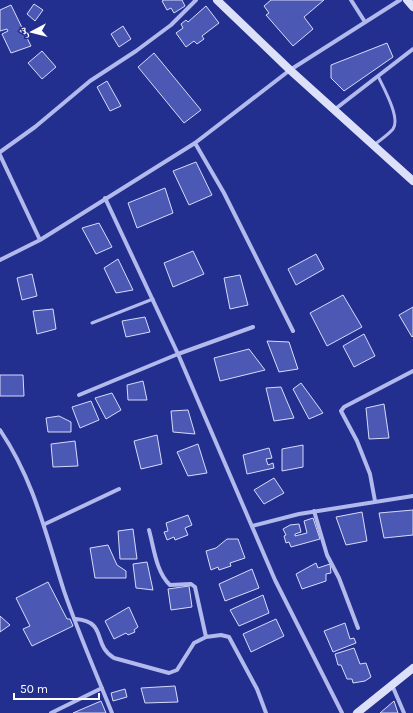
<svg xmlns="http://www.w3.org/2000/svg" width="413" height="713" font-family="Karla,'Noto Naskh Arabic',sans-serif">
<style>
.building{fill:#4b59b5;stroke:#d7dbf9}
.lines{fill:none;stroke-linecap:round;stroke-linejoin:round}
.lane{stroke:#b2b9ec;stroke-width:3}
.street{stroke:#b2b9ec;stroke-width:4}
.secondary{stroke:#dde0f9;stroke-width:8}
</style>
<rect width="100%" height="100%" fill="#222f8e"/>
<path class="building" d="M164 0H182L185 6 174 13 171 8 167 10 162 1Z
M271 0H324L304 17 313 29 293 46 266 15 269 13 264 6Z
M34 4 43 10 35 21 27 14Z
M11 5 31 46 11 53 2 34 8 31 7 29 0 31V10Z
M206 6 219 23 202 36 204 39 197 44 194 41 186 47 176 33 183 28 181 24 186 20 188 22Z
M123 26 131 39 119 47 111 34Z
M387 43 393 57 344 91 331 78V65Z
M42 51 56 67 42 79 28 63Z
M154 53 201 110 184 123 138 67Z
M107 81 121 106 110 111 97 87Z
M196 162 212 195 189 205 173 171Z
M165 188 173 213 137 228 128 203Z
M99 223 112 247 96 254 82 228Z
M193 251 204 274 173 287 164 263Z
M316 254 324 269 296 285 288 269Z
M118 259 133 290 116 293 104 268Z
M32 274 37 296 22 300 17 278Z
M240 275 248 305 230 309 224 278Z
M343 295 362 327 327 346 310 313Z
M413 307V336L412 337 399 315Z
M53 309 56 329 37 334 33 311Z
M145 317 150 332 126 337 122 321Z
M364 334 375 356 354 367 343 346Z
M267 341 289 342 298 369 279 372Z
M249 349 265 370 220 381 214 358Z
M0 375H23L24 396H0Z
M143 381 147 400H128L127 385Z
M301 383 323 413 309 419 293 389Z
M281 387 294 418 274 421 266 388Z
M112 393 121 410 106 419 95 398Z
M91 401 99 420 80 428 72 407Z
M384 404 389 438 369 439 366 408Z
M188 410 195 434 173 432 171 411Z
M59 416 71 422V432H48L46 418Z
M157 435 162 464 141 469 134 441Z
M75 441 78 466 53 467 51 444Z
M198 444 207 473 188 476 177 452Z
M303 445V467L282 471V449Z
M269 448 272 458 266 459 268 465 273 463 274 468 247 474 243 455Z
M274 478 284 493 264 504 254 490Z
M413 510V535L384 538 379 513Z
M362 512 367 541 346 545 336 517Z
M188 515 192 525 185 528 188 535 175 540 174 537 167 540 164 532 168 531 166 523Z
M313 518 320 539 291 547 289 542 286 543 284 536 286 535 283 529 290 525 299 524 301 532 295 534V536L307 533 304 521Z
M133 529 137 559H120L118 531Z
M227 539H238L245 558 230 563 231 566 219 570 218 567 211 570 206 551 216 548Z
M108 545 117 565 126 571V578H95L90 548Z
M147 562 153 590 136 588 133 564Z
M316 563 318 568 330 564 331 573 326 574V581L302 589 296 574Z
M252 569 259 588 225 601 219 584Z
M48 582 67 619H70L73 626 32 646 23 629 30 626 16 598Z
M189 586 192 607 171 610 168 589Z
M263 595 269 613 239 626 230 610Z
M129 607 138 627 134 630 135 632 128 635 126 633 114 639 105 621Z
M0 616 10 625 0 632Z
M276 619 284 636 251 652 243 634Z
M345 623 350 639 354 638 356 643 333 652 324 631Z
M354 648 360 664 366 663 371 677 365 681 353 683 352 679H347L341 665H338L335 654Z
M175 686 178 702 145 703 141 688Z
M125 689 127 697 113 701 111 693Z
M101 701 106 713H73Z
M394 701 398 713H380Z"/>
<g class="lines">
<path class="lane" d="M374 145C380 140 388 135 393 129 401 118 383 87 378 76
M92 323 153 299"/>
<path class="street" d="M351 0 365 22
M334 110 413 49
M195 143 224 193 293 331
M0 152 35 127 90 81 136 51 171 25 196 0
M0 155 40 240
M105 198 178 354 275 580 342 713
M0 260 40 240 195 143 290 70 400 0
M79 395 178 354 253 327
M0 430C34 480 46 535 64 591 78 632 96 673 112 713
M375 501 370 474 357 441 341 411 344 407 413 371
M314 511 327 555 339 578 358 628
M45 524 119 489
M252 526 299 514 413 496
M149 530C154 548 156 572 170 585L191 584 195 587 206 637 221 635 229 637 257 689 266 713
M76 619C108 622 92 645 114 658L169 673 177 670 194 643 206 637
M392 685 404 713
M51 713 102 688"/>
<path class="secondary" d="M217 0 290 70 413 181
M407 0 413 7
M357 713 413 668"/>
</g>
<g transform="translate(32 32) rotate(263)" stroke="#222f8e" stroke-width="3" paint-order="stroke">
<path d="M0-3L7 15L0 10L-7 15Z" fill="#ffffff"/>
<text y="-6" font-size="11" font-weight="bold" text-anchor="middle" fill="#ffffff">ش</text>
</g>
<path d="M14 693v6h85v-6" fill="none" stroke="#ffffff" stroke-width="2"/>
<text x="20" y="693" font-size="12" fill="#ffffff" stroke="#222f8e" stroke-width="3" paint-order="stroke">50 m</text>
</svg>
